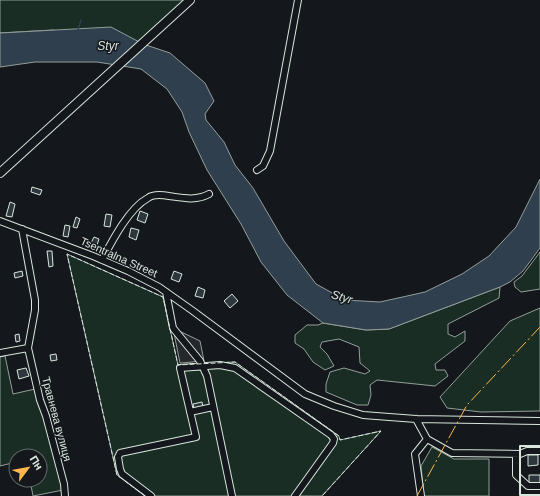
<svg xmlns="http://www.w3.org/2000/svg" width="540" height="496" font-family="Helvetica,sans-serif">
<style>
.green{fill:#1a2d24;stroke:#939e99}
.parking{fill:#24282b;stroke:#939e99}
.water{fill:#2f3f4d;stroke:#939e99}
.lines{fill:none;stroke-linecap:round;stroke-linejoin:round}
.stream{stroke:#2f3f4d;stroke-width:1.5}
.building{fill:#2c363c;stroke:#d8e6dc}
.minor-casing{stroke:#d8e6dc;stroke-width:8}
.major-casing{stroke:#d8e6dc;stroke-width:10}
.minor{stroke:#14181c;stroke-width:6}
.major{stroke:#14181c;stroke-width:8}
.fence{stroke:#d8e6dc;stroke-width:1;stroke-dasharray:5 2;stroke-linecap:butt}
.wall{stroke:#d8e6dc;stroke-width:2}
.power{stroke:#ffb74d;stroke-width:1;stroke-dasharray:14 3 2 3;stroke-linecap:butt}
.labels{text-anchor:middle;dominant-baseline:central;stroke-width:3;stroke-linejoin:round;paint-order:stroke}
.street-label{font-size:11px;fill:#d8e6dc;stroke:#14181c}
.water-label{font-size:12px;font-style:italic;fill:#d8e6dc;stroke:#14181c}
</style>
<rect width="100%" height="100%" fill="#14181c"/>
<path class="green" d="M0 0H190L143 44 53 30 0 33Z
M540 252V289L521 292 515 287 514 282 522 276Z
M67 254 163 297 178 365 235 362 339 436 340 440 381 431 322 496H145L117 475Z
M500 287 499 298 448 324V334L455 337 465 331V341L435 364 436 370H445L448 376 435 386 377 380 370 385 371 395 368 405H357L326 392V384L330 372 344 368 365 374 370 371 360 363 359 347 339 339 322 342 320 347 327 354 334 366 325 370 313 362 304 349 295 343V335L307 325H318L323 323 366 330 389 329Z
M540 308V411L481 412 447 408 440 397 510 321Z
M5 356 13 394 35 389 43 412 63 490 33 496 30 480H40V456H16V462L0 466V357Z
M432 447 454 459H489V496H424L421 466Z"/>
<path class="parking" d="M173 328 200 341 204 361 180 363Z"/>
<path class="water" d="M111 27 143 44 170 53 205 83 214 101 205 114 206 120 224 142 235 165 253 188 284 241 316 284 345 300 380 302 425 292 462 274 489 256 516 227 540 179V248L523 271 510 282 500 287 389 329 366 330 323 323 287 295 261 262 241 224 207 170 189 132 182 112 167 89 141 69 97 62H35L0 67V33Z"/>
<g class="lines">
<path class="stream" d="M78 30 81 20"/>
</g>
<path class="building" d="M32 187 42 190 40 195 31 192Z
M10 202 15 204 12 217 6 216Z
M140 211 148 214 145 223 137 220Z
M106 214 112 215 110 227 104 226Z
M76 217 80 219 77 228 73 227Z
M65 225 70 226 68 237 63 236Z
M131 228 139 230 136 240 129 237Z
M94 237 99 239 96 248 90 245Z
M47 251H52L53 266 49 267Z
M22 271 23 276 15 278 14 273Z
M174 271 182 274 179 282 171 279Z
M198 287 205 290 203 298 195 296Z
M232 294 238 301 230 308 224 301Z
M19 334 20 341 16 342 15 335Z
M56 354 57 360 51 361 50 355Z
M26 368 29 376 19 379 17 370Z
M202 402 203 407 194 409 193 404Z
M528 455H538V465L528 466Z
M529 475H540V483H529Z"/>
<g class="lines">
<defs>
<path id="minor" d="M257 170 263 166 270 151 298 0
M0 221 93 256 128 271 159 287 193 311 305 394 334 406 363 415 416 419 540 421
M22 229 35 300V310L28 348 40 400 46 416 64 484 65 496
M102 260C112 241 129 208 148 198 153 194 163 195 169 196 183 198 196 201 209 194
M166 292 173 328 200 361 207 376 232 496
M0 353 28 348
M190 412 213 407
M416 419 427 439 452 453 520 454 527 451H540
M516 454V475L528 486H540
M151 496 122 474 120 469 118 457 120 453 196 437 180 368 220 365 235 368 331 435 334 439 333 443 295 496
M421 496 415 454 427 439"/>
<path id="major" d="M0 173 190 0"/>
</defs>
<use href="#minor" class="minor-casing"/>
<use href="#major" class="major-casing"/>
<use href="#minor" class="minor"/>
<use href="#major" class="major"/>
<path class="fence" d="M145 496 117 475 67 254 163 297 178 365 235 362 339 436 340 440 381 431 322 496"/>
<path class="wall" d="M540 446H520V495H540"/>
<path class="power" d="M417 496 467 405 540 327"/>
</g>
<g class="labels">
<g class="street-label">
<text transform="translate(119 257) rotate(24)">Tsentralna Street</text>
<text transform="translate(57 419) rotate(75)">Травнева вулиця</text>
</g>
<g class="water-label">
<text x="108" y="46">Styr</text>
<text transform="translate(342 297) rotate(17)">Styr</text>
</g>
</g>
<g transform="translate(28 468) rotate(58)"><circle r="19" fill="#14181c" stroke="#626a69"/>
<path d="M0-3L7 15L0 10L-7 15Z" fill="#ffb74d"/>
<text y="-6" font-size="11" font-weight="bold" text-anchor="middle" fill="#d8e6dc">Пн</text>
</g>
</svg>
